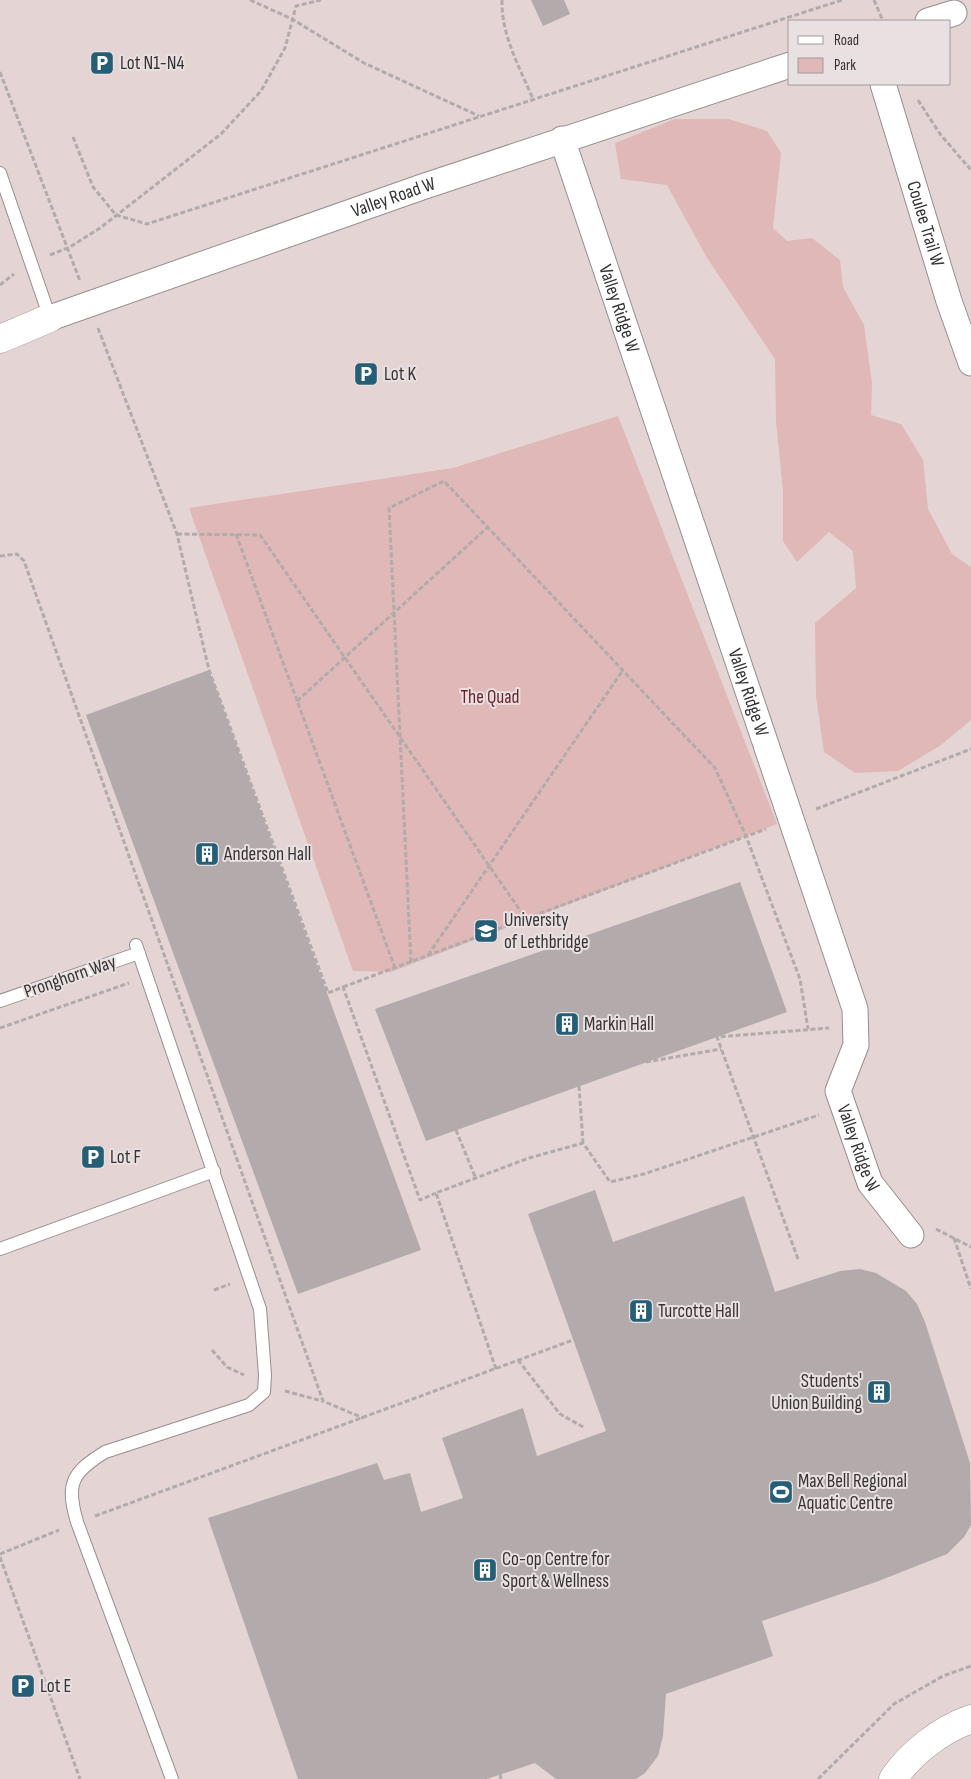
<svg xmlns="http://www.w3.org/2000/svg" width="971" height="1779" font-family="'Sofia Sans Condensed',sans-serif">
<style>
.built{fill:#e4d4d3;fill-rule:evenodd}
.green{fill:#dfb8b7}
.building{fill:#b3abab}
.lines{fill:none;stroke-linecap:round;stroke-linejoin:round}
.lane-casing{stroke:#978f8f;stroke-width:14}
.street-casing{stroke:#978f8f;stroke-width:27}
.secondary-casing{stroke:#978f8f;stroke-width:29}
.path{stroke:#b1abab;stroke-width:3;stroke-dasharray:5 2.5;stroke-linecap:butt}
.lane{stroke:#fff;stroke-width:12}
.street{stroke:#fff;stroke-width:25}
.secondary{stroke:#fff;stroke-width:28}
.labels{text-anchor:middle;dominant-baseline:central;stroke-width:4;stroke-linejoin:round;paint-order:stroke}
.poi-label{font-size:19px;fill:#363333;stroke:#e9e1e1;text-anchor:start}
.street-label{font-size:19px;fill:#363333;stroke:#e9e1e1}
.park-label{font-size:19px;fill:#6c2128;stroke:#e9e1e1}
</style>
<rect width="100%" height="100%" fill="#e9e1e1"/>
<path class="built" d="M0 0H971V1779H0ZM790 21H950V84H790Z"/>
<path class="green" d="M675 119H728L767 131 781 153 773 228 787 241 812 238 840 260 843 287 864 325 872 383 871 415 901 424 923 460 928 509 952 554 971 567V720L941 745 898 771 855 773 824 752 816 696 815 623 856 588 853 551 829 532 797 562 783 541V491L776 421 775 359 707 258 667 185 621 179 615 143Z
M618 416 777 824 391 972 353 971 189 508 453 468Z"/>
<path class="building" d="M531 0H564L570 14 543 26Z
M209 670 421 1250 298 1294 86 715Z
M740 882 787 1012 426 1141 375 1009Z
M595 1190 613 1242 744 1196 775 1292 840 1271 860 1269 876 1273 906 1291 917 1304 925 1322 970 1463 971 1525 964 1537 947 1554 876 1582 762 1621 773 1656 666 1694 663 1736 658 1756 645 1773 636 1779H556L535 1763 487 1779H298L208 1518 377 1463 384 1480 410 1473 421 1512 463 1498 442 1438 523 1408 537 1456 606 1431 528 1214Z"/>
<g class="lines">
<defs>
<path id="lane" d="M0 173 50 318
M136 945 260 1309 265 1375 264 1392 249 1405 105 1452C71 1473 66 1484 77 1522L172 1779
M0 1001 139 953
M0 1249 214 1171"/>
<g id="street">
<path d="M928 21 954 13"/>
<path id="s1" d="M883 84 949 301 971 363"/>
<path id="s2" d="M562 139 855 1009 856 1045 838 1091 870 1183 911 1235"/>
<path id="s3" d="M50 318 422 187 790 65"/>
</g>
<path id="secondary" d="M0 339 50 318
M893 1779C911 1753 940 1730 971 1719"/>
</defs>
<use href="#lane" class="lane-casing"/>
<use href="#street" class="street-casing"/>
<use href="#secondary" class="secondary-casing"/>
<path class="path" d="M250 0 292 19 364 63 479 116
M502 0C501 35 520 68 533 99
M874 0 883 21
M0 72 80 281
M918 100 940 134 971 170
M73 137 93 187 116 215 147 224 842 0
M50 255 70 247 100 228 221 134 261 91 285 48 296 6 321 0
M0 285 14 274
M98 328 177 534 209 670 328 993 343 987 420 1200 436 1193
M177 534 260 535 526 919
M236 534 395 968
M0 556 17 554 24 561 323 1401 363 1418
M297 701 488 527
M816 809 971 749
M428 955 623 670
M411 962 389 508 444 481 715 768 746 836 800 979 808 1029
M343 987 766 829
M0 1028 129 983
M646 1062 721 1049
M579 1086 583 1143
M456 1130 476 1179
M936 1229 971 1247
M954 1238 971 1289
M798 1259 717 1037 829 1028
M214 1290 230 1284
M212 1350 227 1367 244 1375
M518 1360 560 1414 585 1428
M496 1369 436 1193 529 1158 583 1143 610 1182 644 1174 819 1115
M285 1391 322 1401
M95 1516 573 1340
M0 1554 59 1530
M0 1557 80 1779
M500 1774 501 1779
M818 1779 894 1704 943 1676 971 1666"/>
<use href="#lane" class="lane"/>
<use href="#street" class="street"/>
<use href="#secondary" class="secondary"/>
</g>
<defs>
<symbol id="parking-square" viewBox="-11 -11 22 22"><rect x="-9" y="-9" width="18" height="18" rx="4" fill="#245f77" stroke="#e9e1e1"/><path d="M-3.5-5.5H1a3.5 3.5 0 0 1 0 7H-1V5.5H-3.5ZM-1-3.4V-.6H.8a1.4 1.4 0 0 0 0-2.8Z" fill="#fff"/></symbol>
<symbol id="building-square" viewBox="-11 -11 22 22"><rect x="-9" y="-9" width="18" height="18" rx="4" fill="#245f77" stroke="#e9e1e1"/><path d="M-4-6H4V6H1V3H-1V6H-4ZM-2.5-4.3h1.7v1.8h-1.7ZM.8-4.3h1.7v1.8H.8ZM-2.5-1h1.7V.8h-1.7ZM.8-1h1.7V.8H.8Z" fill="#fff"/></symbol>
<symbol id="university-square" viewBox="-11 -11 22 22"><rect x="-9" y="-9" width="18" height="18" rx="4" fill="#245f77" stroke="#e9e1e1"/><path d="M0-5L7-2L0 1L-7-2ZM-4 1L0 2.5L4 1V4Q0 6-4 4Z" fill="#fff"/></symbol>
<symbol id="stadium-square" viewBox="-11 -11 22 22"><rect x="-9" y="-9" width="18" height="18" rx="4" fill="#245f77" stroke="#e9e1e1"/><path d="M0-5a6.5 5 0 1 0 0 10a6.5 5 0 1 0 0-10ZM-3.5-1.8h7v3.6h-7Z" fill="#fff"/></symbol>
</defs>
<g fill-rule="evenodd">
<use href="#parking-square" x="88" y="49" width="28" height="28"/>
<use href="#parking-square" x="352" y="360" width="28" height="28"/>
<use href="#building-square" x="193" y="840" width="28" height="28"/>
<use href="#university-square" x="472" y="917" width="28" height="28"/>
<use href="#building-square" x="553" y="1010" width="28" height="28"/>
<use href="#parking-square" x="79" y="1143" width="28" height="28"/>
<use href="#building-square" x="627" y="1297" width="28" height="28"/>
<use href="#building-square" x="865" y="1378" width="28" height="28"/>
<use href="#stadium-square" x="767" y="1478" width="28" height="28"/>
<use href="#building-square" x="471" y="1556" width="28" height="28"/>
<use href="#parking-square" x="9" y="1672" width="28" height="28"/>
</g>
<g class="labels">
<g class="poi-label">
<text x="120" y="63">Lot N1-N4</text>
<text x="384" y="374">Lot K</text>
<text x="224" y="854">Anderson Hall</text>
<text x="504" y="920">University<tspan x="504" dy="22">of Lethbridge</tspan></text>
<text x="584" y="1024">Markin Hall</text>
<text x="110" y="1157">Lot F</text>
<text x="658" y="1311">Turcotte Hall</text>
<text x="862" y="1381" text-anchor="end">Students'<tspan x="862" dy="22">Union Building</tspan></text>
<text x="798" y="1481">Max Bell Regional<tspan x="798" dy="22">Aquatic Centre</tspan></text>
<text x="502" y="1559">Co-op Centre for<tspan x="502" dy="22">Sport &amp; Wellness</tspan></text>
<text x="40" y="1686">Lot E</text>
</g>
<g class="street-label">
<text stroke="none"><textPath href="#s3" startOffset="364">Valley Road W</textPath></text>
<text stroke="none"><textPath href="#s1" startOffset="146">Coulee Trail W</textPath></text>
<text stroke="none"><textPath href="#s2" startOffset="179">Valley Ridge W</textPath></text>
<text stroke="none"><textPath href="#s2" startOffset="584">Valley Ridge W</textPath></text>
<text transform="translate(70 977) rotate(-19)">Pronghorn Way</text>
<text stroke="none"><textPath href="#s2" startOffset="1064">Valley Ridge W</textPath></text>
</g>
<g class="park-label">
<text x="490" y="697">The Quad</text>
</g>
</g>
<rect x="788" y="20" width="162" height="65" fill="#e9e1e1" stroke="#a19b9b"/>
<rect x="798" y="36" width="25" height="8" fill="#ffffff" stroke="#a19b9b"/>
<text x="834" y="45" font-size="15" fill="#363333">Road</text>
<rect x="798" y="58" width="25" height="15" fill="#dfb8b7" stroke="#a19b9b"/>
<text x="834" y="70" font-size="15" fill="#363333">Park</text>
</svg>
